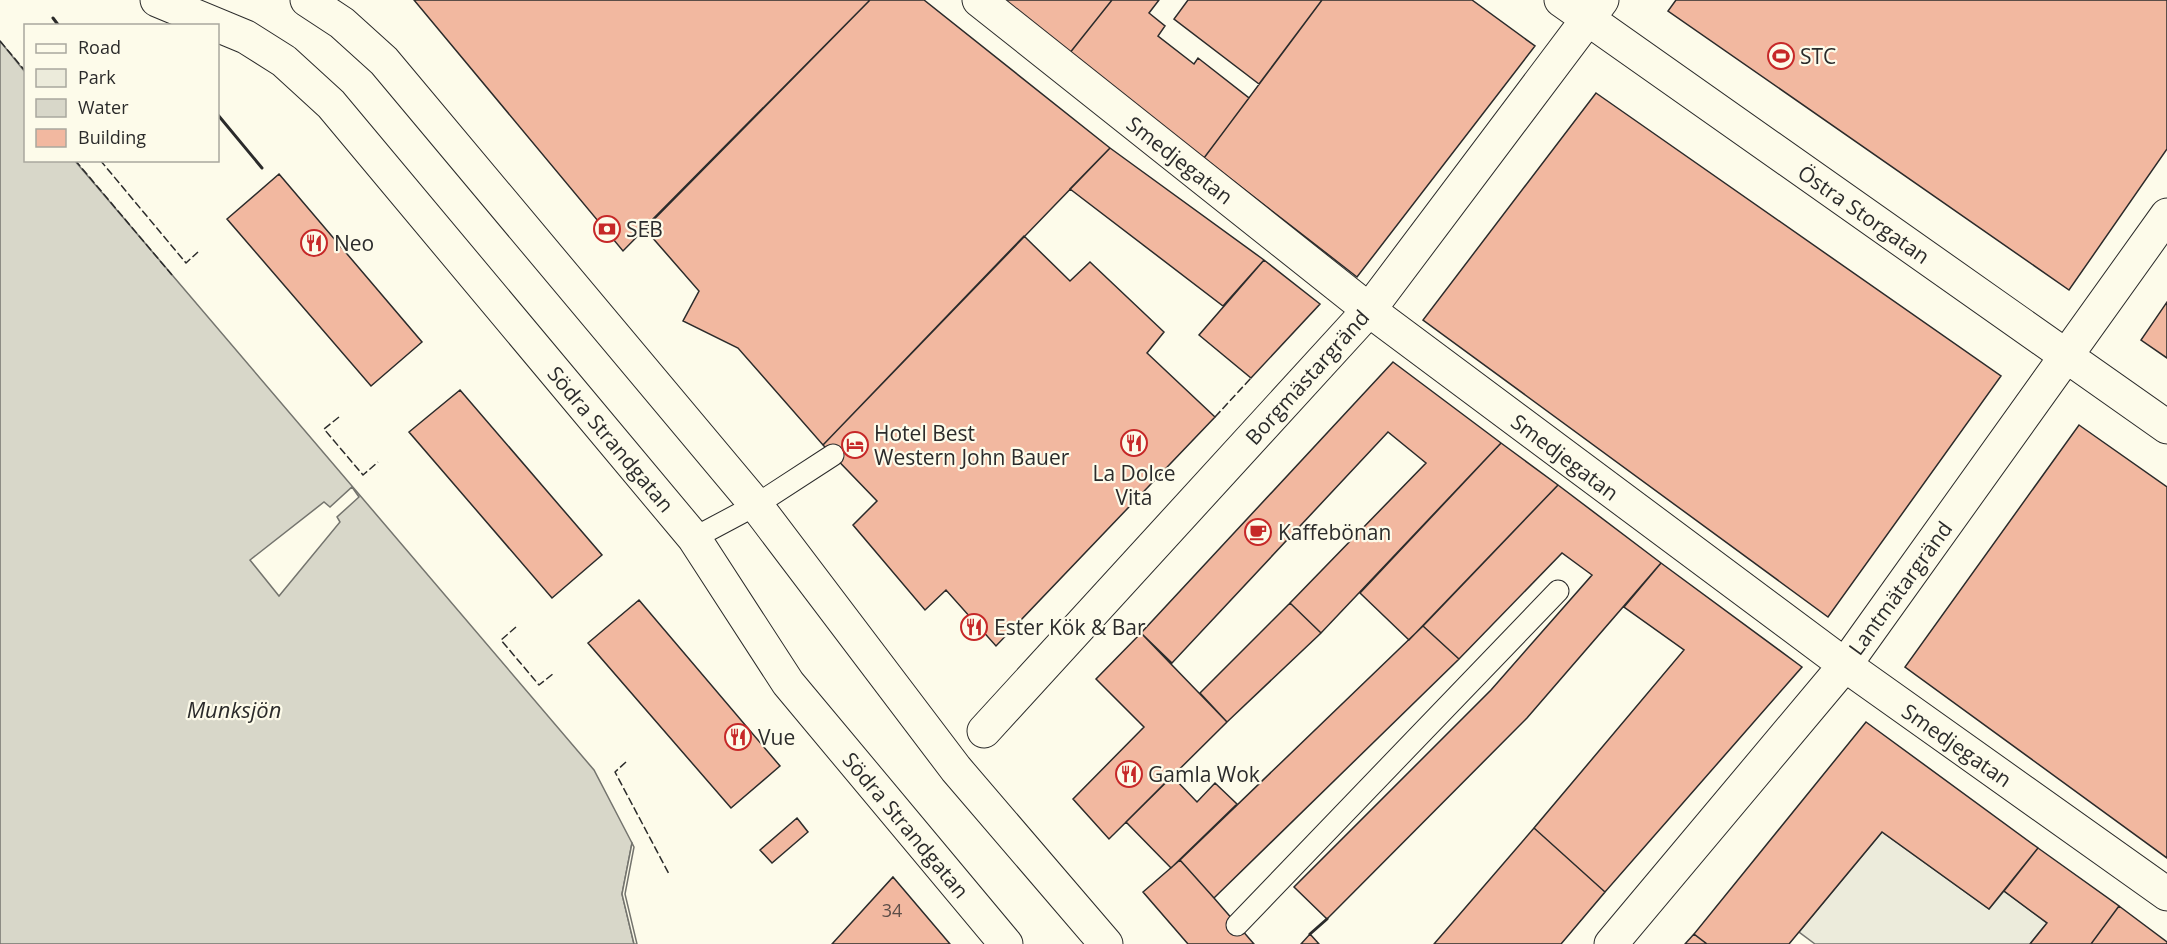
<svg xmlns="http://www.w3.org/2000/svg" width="2167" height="944" font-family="'Open Sans',sans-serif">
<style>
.green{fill:#ecebdb;stroke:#74746e;stroke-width:1.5}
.water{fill:#d8d7c9;stroke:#74746e;stroke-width:1.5}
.pier{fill:#fdfbea;stroke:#74746e;stroke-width:1.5}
.building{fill:#f2b8a0;stroke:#2b2b2b;stroke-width:1.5}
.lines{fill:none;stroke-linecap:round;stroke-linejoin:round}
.service-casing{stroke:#2b2b2b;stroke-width:23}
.pedestrian-casing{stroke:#2b2b2b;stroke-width:35}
.minor-casing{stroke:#2b2b2b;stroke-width:35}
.tertiary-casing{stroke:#2b2b2b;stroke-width:35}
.service{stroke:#fdfbea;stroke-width:21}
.pedestrian{stroke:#fdfbea;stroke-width:33}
.minor{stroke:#fdfbea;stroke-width:33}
.tertiary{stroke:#fdfbea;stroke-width:33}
.fence{stroke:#2b2b2b;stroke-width:1.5;stroke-dasharray:8 3;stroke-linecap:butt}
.wall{stroke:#2b2b2b;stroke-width:3}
.labels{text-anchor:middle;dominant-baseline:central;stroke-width:4.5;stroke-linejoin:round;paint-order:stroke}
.number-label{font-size:18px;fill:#5d4e48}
.poi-label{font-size:21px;fill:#2b2b2b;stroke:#fdfbea;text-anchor:start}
.street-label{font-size:21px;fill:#2b2b2b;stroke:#fdfbea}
.water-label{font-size:22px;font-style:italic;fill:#2b2b2b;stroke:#fdfbea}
</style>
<rect width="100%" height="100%" fill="#fdfbea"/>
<path class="green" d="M1882 832 1989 909 2004 891 2047 923 2030 944H1815L1799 932Z"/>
<path class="water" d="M0 41 25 72 26 160 75 161 594 770 632 843 622 894 634 944H0Z"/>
<path class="pier" d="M352 487 359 497 337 517 340 522 279 596 250 560 324 502 330 507Z
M632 843 634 847 625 894 637 944H634L622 894Z"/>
<path class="building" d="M414 0H870L623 251Z
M870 0H924L1110 148 823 445 738 348 683 321 699 291 644 228Z
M1000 0H1112L1069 54Z
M1112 0H1159L1149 13 1165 26 1158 36 1194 64 1198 58 1249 98 1204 158 1069 54Z
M1188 0H1322L1259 84 1174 19Z
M1322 0H1472L1535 46 1357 277 1204 158Z
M1676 0H2167V149L2069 290 1668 11Z
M1596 93 2001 376 1828 617 1423 320Z
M1110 148 1264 260 1223 306 1070 189Z
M279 174 422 342 371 386 227 219Z
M1024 236 1070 281 1090 262 1164 332 1147 353 1215 417 996 646 946 590 925 610 853 525 877 501 823 445Z
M1264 260 1320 304 1251 378 1199 335Z
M2167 302V358L2141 340Z
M1393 362 1501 443 1321 633 1290 603 1426 463 1388 432 1172 663 1141 633Z
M460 390 602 555 552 598 409 432Z
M2079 425 2167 487V858L1905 667Z
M1501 443 1558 485 1409 640 1360 593Z
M1558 485 1661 563 1527 718 1327 919 1294 887 1491 690 1592 575 1562 553 1459 659 1423 626Z
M1661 563 1802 667 1605 892 1534 828 1684 650 1624 607Z
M639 600 780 766 731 808 588 643Z
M1290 603 1321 633 1227 722 1200 693Z
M1423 626 1459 659 1214 898 1180 860Z
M1141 633 1227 722 1109 839 1073 799 1144 727 1096 679Z
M1866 722 2038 848 1989 909 1882 832 1789 944H1707L1694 934Z
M1172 776 1197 802 1215 783 1237 804 1171 868 1126 822Z
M797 818 808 832 772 863 760 850Z
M1534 828 1605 892 1561 944H1434Z
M2038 848 2119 906 2091 944H2030L2047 923 2004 891Z
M1180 860 1214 898 1254 944H1188L1143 892Z
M893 877 950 944H832Z
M2119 906 2167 942V944H2091Z
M1310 934 1319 944H1301Z
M1694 934 1707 944H1685Z"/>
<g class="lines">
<defs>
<path id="service" d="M694 538 756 505 833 455
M1237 925 1558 591"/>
<path id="pedestrian" d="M979 0 1369 310 1845 665 2167 894
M1561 0 2167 427
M984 731 1369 310 1602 0
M1611 944 1845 665 2167 215"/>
<path id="minor" d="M307 0 342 23 384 61 756 505 956 769 1106 944"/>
<path id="tertiary" d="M157 0 246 37 284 61 331 104 694 538 788 683 1006 944"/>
</defs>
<use href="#service" class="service-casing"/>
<use href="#pedestrian" class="pedestrian-casing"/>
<use href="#minor" class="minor-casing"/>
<use href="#tertiary" class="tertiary-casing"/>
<use href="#service" class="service"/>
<use href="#pedestrian" class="pedestrian"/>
<use href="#minor" class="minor"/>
<use href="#tertiary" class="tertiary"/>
<path class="fence" d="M0 41 26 72
M75 160 172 275
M100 160 186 263 198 252
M339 417 324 429 363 475 378 462
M1215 417 1251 378
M516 627 501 640 539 685 554 673
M626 762 615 772 669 874"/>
<path class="wall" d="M53 18 59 26
M218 115 262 168
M1310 934 1327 919"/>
</g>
<defs>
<symbol id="stadium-ring" viewBox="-11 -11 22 22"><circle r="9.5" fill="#fdfbea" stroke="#c62828" stroke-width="1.5"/><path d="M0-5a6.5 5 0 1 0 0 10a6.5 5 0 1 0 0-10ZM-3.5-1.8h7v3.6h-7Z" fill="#c62828"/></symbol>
<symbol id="bank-ring" viewBox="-11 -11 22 22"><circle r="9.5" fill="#fdfbea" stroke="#c62828" stroke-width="1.5"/><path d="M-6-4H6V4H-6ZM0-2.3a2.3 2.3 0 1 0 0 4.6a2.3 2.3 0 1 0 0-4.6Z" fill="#c62828"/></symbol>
<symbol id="restaurant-ring" viewBox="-11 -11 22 22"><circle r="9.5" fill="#fdfbea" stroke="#c62828" stroke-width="1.5"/><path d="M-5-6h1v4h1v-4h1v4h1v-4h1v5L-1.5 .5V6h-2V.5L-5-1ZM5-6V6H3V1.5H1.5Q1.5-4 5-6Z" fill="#c62828"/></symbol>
<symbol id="hotel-ring" viewBox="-11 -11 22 22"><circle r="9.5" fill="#fdfbea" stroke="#c62828" stroke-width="1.5"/><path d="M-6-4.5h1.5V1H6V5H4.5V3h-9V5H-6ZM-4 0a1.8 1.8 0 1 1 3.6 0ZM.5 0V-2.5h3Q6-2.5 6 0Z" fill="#c62828"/></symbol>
<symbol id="cafe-ring" viewBox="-11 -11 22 22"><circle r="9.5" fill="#fdfbea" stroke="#c62828" stroke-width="1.5"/><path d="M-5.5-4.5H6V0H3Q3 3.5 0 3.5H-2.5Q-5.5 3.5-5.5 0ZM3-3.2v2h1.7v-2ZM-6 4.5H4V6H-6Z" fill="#c62828"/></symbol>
</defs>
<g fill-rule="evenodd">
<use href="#stadium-ring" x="1766" y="41" width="30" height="30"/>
<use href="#bank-ring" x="592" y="214" width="30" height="30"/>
<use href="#restaurant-ring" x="299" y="228" width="30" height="30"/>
<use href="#restaurant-ring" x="1119" y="428" width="30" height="30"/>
<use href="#hotel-ring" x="840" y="430" width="30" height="30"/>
<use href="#cafe-ring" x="1243" y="517" width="30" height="30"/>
<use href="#restaurant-ring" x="959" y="612" width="30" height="30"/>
<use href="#restaurant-ring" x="723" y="722" width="30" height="30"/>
<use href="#restaurant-ring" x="1114" y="759" width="30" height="30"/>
</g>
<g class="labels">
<g class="number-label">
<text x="892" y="910">34</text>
</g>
<g class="poi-label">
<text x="1800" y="56">STC</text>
<text x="626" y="229">SEB</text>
<text x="334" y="243">Neo</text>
<text x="874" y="433">Hotel Best<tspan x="874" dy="24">Western John Bauer</tspan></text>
<text x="1134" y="473" text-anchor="middle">La Dolce<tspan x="1134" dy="24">Vita</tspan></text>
<text x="1278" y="532">Kaffebönan</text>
<text x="994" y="627">Ester Kök &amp; Bar</text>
<text x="758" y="737">Vue</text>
<text x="1148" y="774">Gamla Wok</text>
</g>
<g class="street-label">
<text transform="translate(1180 160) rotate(38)">Smedjegatan</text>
<text transform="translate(1864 214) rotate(35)">Östra Storgatan</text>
<text transform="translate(1307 377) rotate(-48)">Borgmästargränd</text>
<text transform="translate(611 439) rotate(50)">Södra Strandgatan</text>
<text transform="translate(1565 457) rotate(37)">Smedjegatan</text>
<text transform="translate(1900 588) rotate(-54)">Lantmätargränd</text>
<text transform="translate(1957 745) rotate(35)">Smedjegatan</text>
<text transform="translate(906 825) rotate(50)">Södra Strandgatan</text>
</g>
<g class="water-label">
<text x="234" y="709">Munksjön</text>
</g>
</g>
<rect x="24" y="24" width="195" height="138" fill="#fdfbea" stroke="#a9a89e" stroke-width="1.5"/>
<rect x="36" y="44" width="30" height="9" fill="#fdfbea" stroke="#a9a89e" stroke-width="1.5"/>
<text x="78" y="54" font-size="18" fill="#2b2b2b">Road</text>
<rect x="36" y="69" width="30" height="18" fill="#ecebdb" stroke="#a9a89e" stroke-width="1.5"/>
<text x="78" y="84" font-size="18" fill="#2b2b2b">Park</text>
<rect x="36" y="99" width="30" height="18" fill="#d8d7c9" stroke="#a9a89e" stroke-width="1.5"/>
<text x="78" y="114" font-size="18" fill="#2b2b2b">Water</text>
<rect x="36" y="129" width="30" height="18" fill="#f2b8a0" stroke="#a9a89e" stroke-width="1.5"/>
<text x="78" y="144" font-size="18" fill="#2b2b2b">Building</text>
</svg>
